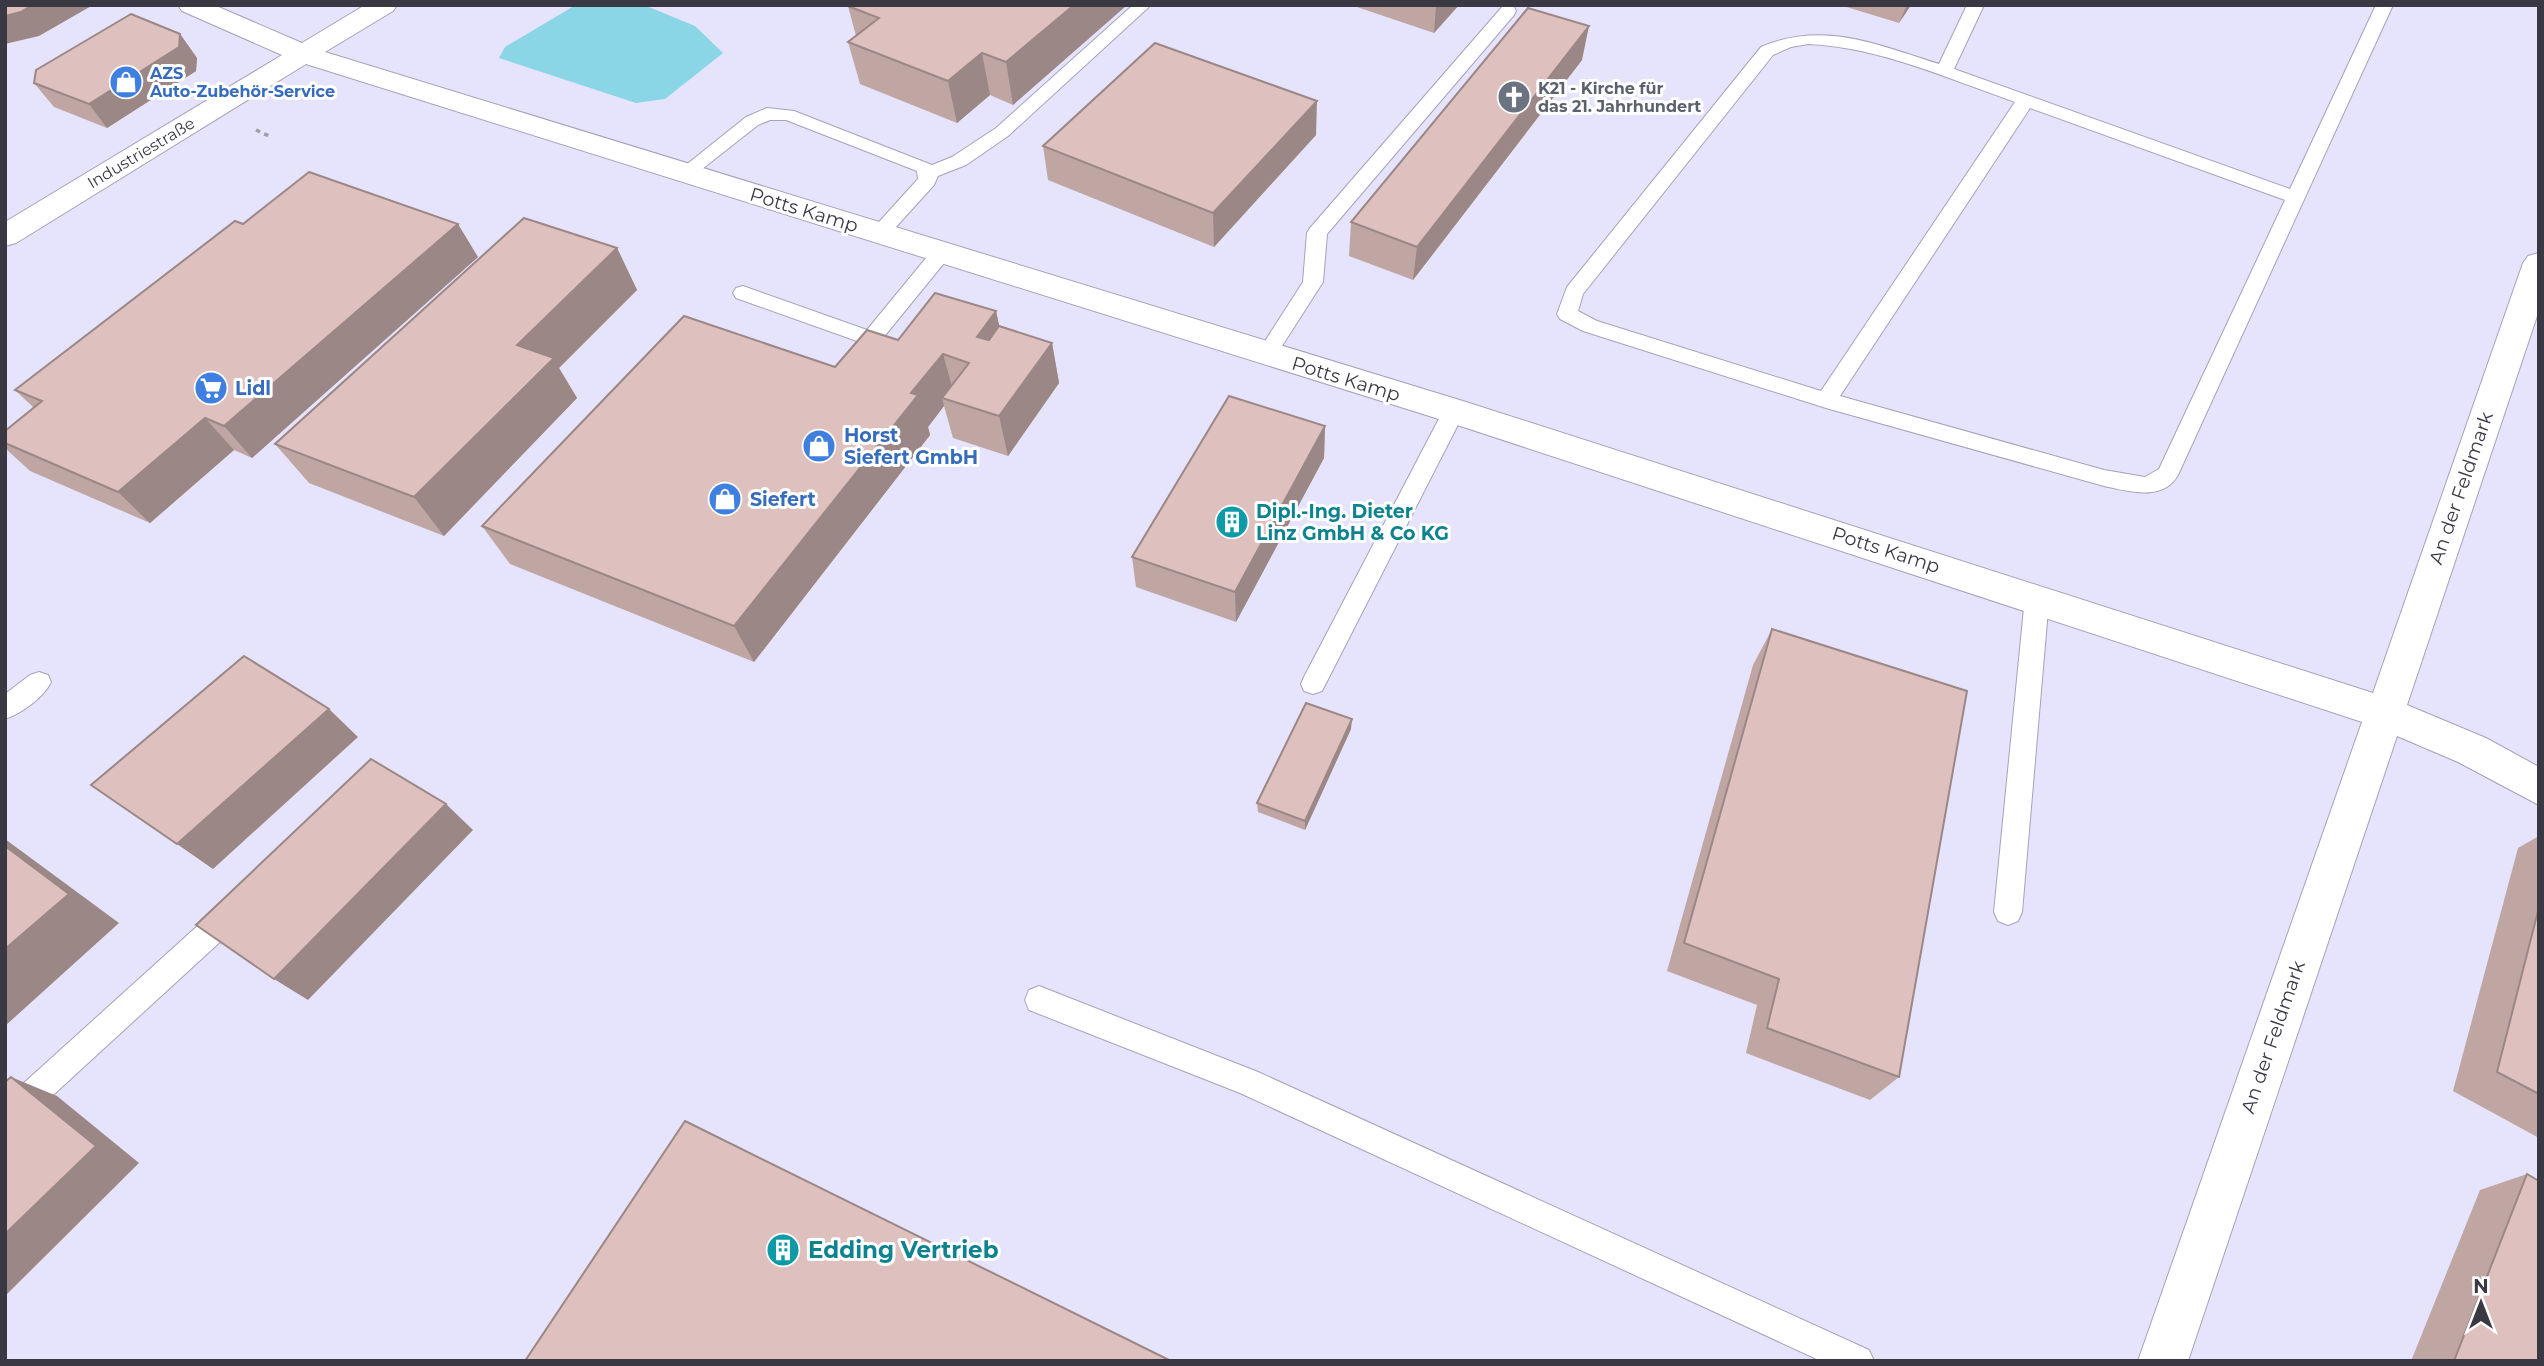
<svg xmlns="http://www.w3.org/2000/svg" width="2544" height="1366" font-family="Montserrat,sans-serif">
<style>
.built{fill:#e6e3fd}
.water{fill:#8ad6e7}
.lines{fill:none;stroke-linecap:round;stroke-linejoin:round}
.lane-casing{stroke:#a5a2b9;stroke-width:2}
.street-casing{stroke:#a5a2b9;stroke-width:2}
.path{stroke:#a19eac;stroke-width:3.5;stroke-dasharray:4.5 4.5;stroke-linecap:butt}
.lane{fill:#fff;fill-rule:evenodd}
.street{fill:#fff;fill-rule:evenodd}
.wall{fill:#bfa6a3}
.shaded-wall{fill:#9b8785}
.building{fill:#dec1be;stroke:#9b8785;stroke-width:2}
.labels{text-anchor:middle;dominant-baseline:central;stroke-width:6;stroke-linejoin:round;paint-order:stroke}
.far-shop-label{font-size:16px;font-weight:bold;fill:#366cbe;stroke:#fff;text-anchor:start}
.far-worship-label{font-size:16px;font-weight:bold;fill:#5b616d;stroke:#fff;text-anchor:start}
.far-street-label{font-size:16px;fill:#3a3842;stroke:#fff}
.street-label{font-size:19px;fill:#3a3842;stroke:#fff}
.shop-label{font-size:19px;font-weight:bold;fill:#366cbe;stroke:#fff;text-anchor:start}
.culture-label{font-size:19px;font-weight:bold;fill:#0d838f;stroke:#fff;text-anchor:start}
.near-culture-label{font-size:23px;font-weight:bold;fill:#0d838f;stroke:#fff;text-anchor:start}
</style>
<rect width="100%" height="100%" fill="#f2efff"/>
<path class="built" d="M5 5H2539V1361H5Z"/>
<path class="water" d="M585 5H644L695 26 723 53 665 99 636 103 499 58 505 47 574 6Z"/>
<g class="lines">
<defs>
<path id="lane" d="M1133 5H1151L1008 136 966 165 938 176 934 185 886 238H872L869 233 918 179 917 171 786 120H770L758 125 692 177 685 179 676 173 746 117 767 108 794 111 932 165 952 157 996 128Z
M1967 5H1984L1954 69 2290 189 2376 5H2393L2178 475C2163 502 2128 491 2104 486L1826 408 1583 331 1560 319 1557 314 1567 287 1761 47C1823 20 1878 45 1939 64ZM1808 44C1879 47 1949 79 2015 102L1821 391 1597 321 1578 311 1583 294 1773 55 1791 47ZM2030 108 2285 200 2159 469 2145 477 2104 470 1840 396Z
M1508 6 1514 7 1516 11 1514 15 1327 234 1323 282 1273 360 1266 362 1259 360 1256 355 1303 282 1307 233 1310 228 1502 7Z
M942 245 949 247 952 252 949 257 878 344 871 346 736 298 733 293 736 288 743 286 867 330 935 247Z
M1454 403 1462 405 1465 411 1322 691 1313 694 1304 691 1301 684 1304 677 1443 411 1446 405Z
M2037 589 2045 591 2049 598 2022 912 2018 921 2008 925 1998 921 1994 912 2025 598 2029 591Z
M39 672 48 675 51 682C44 697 21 714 5 719V694L30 675Z
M234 898 244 902 248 911 244 920 15 1130 5 1135V1100L224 902Z
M1039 986 1258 1072 1869 1350 1874 1361H1821L1240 1093 1029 1010 1025 1000 1029 990Z"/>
<path id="street" d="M178 5H214L302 43 365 5H397L393 11 325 52 1466 402 2373 693 2523 263 2528 256 2539 253V310L2407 705 2486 738 2539 767V805L2458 762 2397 736 2188 1361H2138L2362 722 1442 420 306 64 16 243 5 246V222L282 55 182 11Z"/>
</defs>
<use href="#lane" class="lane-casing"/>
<use href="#street" class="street-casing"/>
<path class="path" d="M256 130 271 137"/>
<use href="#lane" class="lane"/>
<use href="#street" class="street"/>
</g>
<path class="wall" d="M1127 5 1013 105 990 95 957 123 860 84 848 42 856 36 848 6Z
M1351 5H1459L1434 33Z
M1840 5H1911L1899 23Z
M180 34 197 58 196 71 107 128 54 107 34 83Z
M1582 60 1413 280 1349 256 1351 222Z
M1316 135 1214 247 1048 180 1043 146Z
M243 224 478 257 252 458 234 450 150 523 30 471 5 448V431L34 408 15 390Z
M617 248 637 290 559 368 577 398 444 536 309 483 275 444Z
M996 311 999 326 1052 343 1059 383 1008 456 953 438 944 406 928 427 930 435 754 662 510 564 482 526 835 367Z
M1325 426 1324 458 1236 622 1136 587 1132 557Z
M1772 629 1899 1077 1870 1100 1746 1053 1757 1005 1667 971 1753 665Z
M1351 729 1305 830 1258 812 1257 803Z
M2539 836V1138L2453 1091 2518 848Z
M2527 1174 2539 1361H2411L2480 1190Z"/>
<path class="shaded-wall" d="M32 5H93L39 36 5 44V16Z
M1074 5H1127L1013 105 1006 62Z
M1436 5H1459L1434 33Z
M1907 5H1911L1899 23Z
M1589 26 1582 60 1413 280 1417 247Z
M180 34 197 58 196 71 107 128 89 104Z
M982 53 990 95 957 123 948 81Z
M1317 101 1316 135 1214 247 1213 213Z
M458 224 478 257 252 458 224 426Z
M617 248 637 290 559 368 577 398 444 536 414 497 517 345Z
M996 311 1005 352 977 337Z
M1052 343 1059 383 1008 456 999 416Z
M943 354 954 394 942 398 944 406 928 427 930 435 754 662 734 626 911 393Z
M205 418 234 450 150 523 118 492Z
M1325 426 1324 458 1236 622 1235 592Z
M329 709 358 737 213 869 177 844Z
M1352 719 1351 729 1305 830V821Z
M446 804 473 830 308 1000 274 979Z
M5 839 119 923 5 1026Z
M11 1077 57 1096 139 1163 5 1296V1234Z"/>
<path class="building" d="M5 5H32L21 12 5 16Z
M848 5H1074L1006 62 982 53 948 81 848 42 879 18 848 6Z
M1528 8 1589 26 1417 247 1351 222Z
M131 14 180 34 179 47 89 104 34 83 36 70Z
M1155 43 1317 101 1213 213 1043 146Z
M309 172 458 224 224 426 205 418 118 492 5 443V431L42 401 15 390 235 221 243 224Z
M524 218 617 248 517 345 554 358 414 497 275 444Z
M935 293 996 311 977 337 989 340 999 326 1052 343 999 416 942 398 969 363 943 354 911 393 918 395 734 626 482 526 684 316 835 367 867 330 898 340Z
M1229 396 1325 426 1235 592 1132 557Z
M1772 629 1967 691 1899 1077 1767 1028 1779 979 1684 943Z
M244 656 329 709 177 844 91 785Z
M1306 703 1352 719 1305 821 1257 803Z
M371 759 446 804 274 979 196 925Z
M5 846 69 894 5 949Z
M2539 907V1094L2497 1072Z
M11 1077 96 1146 5 1234V1082Z
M685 1121 1171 1361H525Z
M2527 1174 2539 1181V1361H2454Z"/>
<defs>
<symbol id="shop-disc" viewBox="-11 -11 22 22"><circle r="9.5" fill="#3f7fe0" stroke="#fff"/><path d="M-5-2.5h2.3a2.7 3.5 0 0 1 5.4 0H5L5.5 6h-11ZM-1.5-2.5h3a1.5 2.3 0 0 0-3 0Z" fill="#fff"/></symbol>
<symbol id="church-disc" viewBox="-11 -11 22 22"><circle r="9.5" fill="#6b7280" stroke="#fff"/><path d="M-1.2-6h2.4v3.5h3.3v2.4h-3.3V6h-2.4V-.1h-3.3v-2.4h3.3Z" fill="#fff"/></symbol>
<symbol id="supermarket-disc" viewBox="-11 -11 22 22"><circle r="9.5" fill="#3f7fe0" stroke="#fff"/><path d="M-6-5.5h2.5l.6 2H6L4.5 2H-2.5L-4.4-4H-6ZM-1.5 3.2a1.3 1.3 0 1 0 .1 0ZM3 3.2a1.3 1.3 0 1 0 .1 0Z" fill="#fff"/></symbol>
<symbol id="building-disc" viewBox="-11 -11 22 22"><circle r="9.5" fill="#0f9aa8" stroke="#fff"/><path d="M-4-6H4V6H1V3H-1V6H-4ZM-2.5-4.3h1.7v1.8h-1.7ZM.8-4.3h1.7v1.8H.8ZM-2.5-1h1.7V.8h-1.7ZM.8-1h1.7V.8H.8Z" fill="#fff"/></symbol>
</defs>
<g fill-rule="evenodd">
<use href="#shop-disc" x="107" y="63" width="38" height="38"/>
<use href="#church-disc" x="1495" y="78" width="38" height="38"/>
<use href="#supermarket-disc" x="192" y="369" width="38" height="38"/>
<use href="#shop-disc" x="800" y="427" width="38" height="38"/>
<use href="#shop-disc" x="706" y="480" width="38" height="38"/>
<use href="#building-disc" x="1213" y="503" width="38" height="38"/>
<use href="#building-disc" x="764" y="1231" width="38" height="38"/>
</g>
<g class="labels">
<g class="far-shop-label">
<text x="150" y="73">AZS<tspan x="150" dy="18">Auto-Zubehör-Service</tspan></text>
</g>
<g class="far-worship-label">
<text x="1538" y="88">K21 - Kirche für<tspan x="1538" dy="18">das 21. Jahrhundert</tspan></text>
</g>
<g class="far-street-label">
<text transform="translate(141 153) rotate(-31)">Industriestraße</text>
</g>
<g class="street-label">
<text transform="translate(804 210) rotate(17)">Potts Kamp</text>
<text transform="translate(1346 379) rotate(17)">Potts Kamp</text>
<text transform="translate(2461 488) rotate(-71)">An der Feldmark</text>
<text transform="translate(1886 550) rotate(18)">Potts Kamp</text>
<text transform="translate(2273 1037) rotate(-71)">An der Feldmark</text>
</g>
<g class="shop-label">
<text x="235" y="388">Lidl</text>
<text x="844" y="435">Horst<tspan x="844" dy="22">Siefert GmbH</tspan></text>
<text x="750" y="499">Siefert</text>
</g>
<g class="culture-label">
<text x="1256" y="511">Dipl.-Ing. Dieter<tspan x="1256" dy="22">Linz GmbH &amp; Co KG</tspan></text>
</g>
<g class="near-culture-label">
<text x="808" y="1250">Edding Vertrieb</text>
</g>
</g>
<rect width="2544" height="1366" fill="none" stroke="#3a3842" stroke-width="14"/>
<g transform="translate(2481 1303)" stroke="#ffffff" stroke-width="5" paint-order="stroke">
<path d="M0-5L12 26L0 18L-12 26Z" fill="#3a3842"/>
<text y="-10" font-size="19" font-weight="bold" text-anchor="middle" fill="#3a3842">N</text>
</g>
</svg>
